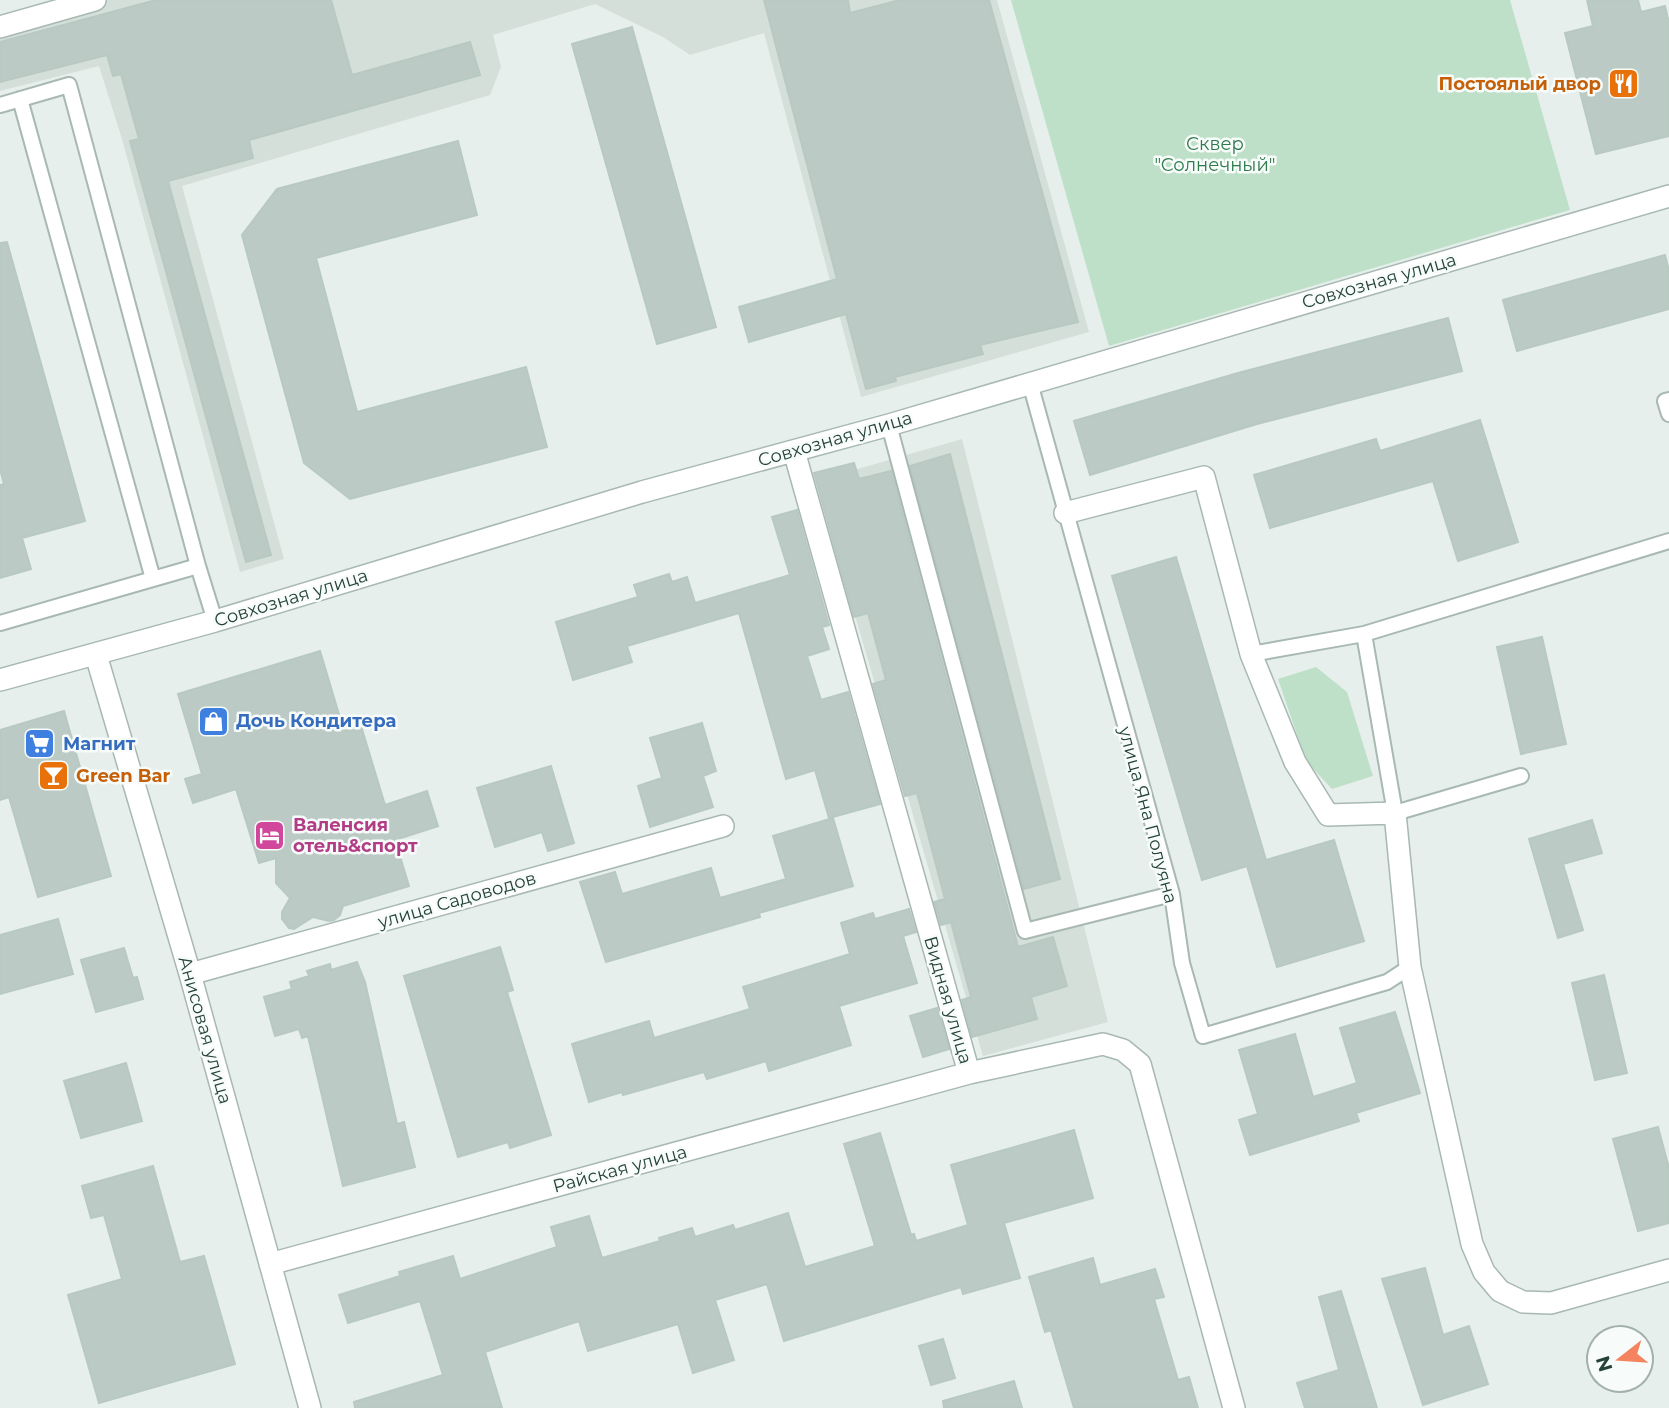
<svg xmlns="http://www.w3.org/2000/svg" width="1669" height="1408" font-family="Montserrat,sans-serif">
<style>
.built{fill:#d4dfda}
.green{fill:#bfe0c8}
.building{fill:#bbcac4;stroke:#b8c9c2;stroke-width:2}
.lines{fill:none;stroke-linecap:round;stroke-linejoin:round}
.service-casing{stroke:#a8b8b2;stroke-width:18}
.minor-casing{stroke:#a8b8b2;stroke-width:24}
.service{stroke:#fff;stroke-width:14}
.minor{stroke:#fff;stroke-width:21}
.labels{text-anchor:middle;dominant-baseline:central;stroke-width:5;stroke-linejoin:round;paint-order:stroke}
.food-label{font-size:18px;font-weight:bold;fill:#c56008;stroke:#f7fbf9;text-anchor:end}
.park-label{font-size:18px;fill:#2d7a4b;stroke:#f7fbf9}
.street-label{font-size:18px;fill:#24423a;stroke:#f7fbf9}
.shop-label{font-size:18px;font-weight:bold;fill:#366cbe;stroke:#f7fbf9;text-anchor:start}
.hotel-label{font-size:18px;font-weight:bold;fill:#b23c85;stroke:#f7fbf9;text-anchor:start}
</style>
<rect width="100%" height="100%" fill="#e6efeb"/>
<path class="built" d="M95 0H997L1089 332 861 397 764 33 690 55 663 37 595 4 493 35 501 67 490 95 182 186 284 559 240 572 122 139 99 66 0 91V27Z
M962 439 1108 1022 983 1056 816 481Z"/>
<path class="green" d="M1011 0H1510L1570 210 1109 346Z
M1316 667 1347 692 1373 776 1332 789 1306 761 1278 679Z"/>
<path class="building" d="M156 0H331L352 75 470 42 480 75 249 140 253 158 168 181 271 555 246 562 130 141 139 139 121 74 113 76 107 55 0 82V42Z
M764 0H848L850 13 900 0H989L1078 322 980 345 983 354 895 377 896 381 866 389 846 314 749 342 739 307 837 279Z
M1587 0H1638L1641 12 1665 6 1669 23V136L1596 154 1565 33 1593 26Z
M632 27 716 327 657 344 572 44Z
M458 141 477 215 316 258 357 412 526 367 547 447 350 499 304 463 242 235 277 189Z
M7 242 85 521 22 538 31 569 0 578V485L4 484 0 469V243Z
M1665 255 1669 271V309L1517 351 1503 300Z
M1448 318 1462 371 1257 424 1090 475 1074 421 1238 373Z
M1480 420 1518 542 1458 561 1433 481 1270 528 1254 475 1376 439 1380 451Z
M950 454 1060 879 1024 889 910 466Z
M854 463 859 479 891 471 1018 947 1053 937 1067 986 1031 997 1037 1019 972 1037 962 1000 971 997 951 922 941 925 934 902 945 899 917 793 905 796 873 684 886 680 868 613 854 617 814 473Z
M797 510 829 625 822 627 829 649 807 656 821 700 848 692 880 804 829 818 815 770 786 779 739 613 627 646 632 662 573 680 556 622 638 597 634 585 669 574 672 582 687 577 695 603 790 575 772 517Z
M1176 557 1266 860 1334 840 1364 941 1277 967 1247 866 1202 880 1112 576Z
M1542 637 1566 744 1521 754 1497 647Z
M320 651 344 731 361 726 385 805 427 791 438 826 395 840 409 886 343 906 340 915 334 920 329 921 313 917 294 929 289 928 282 919V912L290 898 276 883V858L259 863 236 789 193 803 185 779 202 774 178 694Z
M64 711 111 876 38 897 9 797 0 800V730Z
M702 723 716 771 703 776 713 807 650 827 638 786 662 778 650 738Z
M551 766 574 843 548 851 542 832 495 847 477 788Z
M833 818 853 886 759 913 760 917 606 962 580 882 615 872 622 894 711 868 720 898 786 879 773 836Z
M1592 820 1602 853 1563 864 1583 930 1558 938 1529 839Z
M909 909 916 932 903 936 917 983 839 1006 851 1045 769 1071 766 1061 707 1079 704 1072 623 1095 622 1092 589 1102 572 1044 649 1021 654 1038 750 1009 743 987 850 954 841 923 873 913 875 919Z
M58 919 73 974 0 994V935Z
M500 947 513 990 507 992 551 1135 510 1148 508 1142 458 1157 404 976Z
M124 948 133 978 137 977 143 999 96 1012 81 960Z
M357 962 365 982 397 1124 404 1122 415 1167 343 1186 308 1036 302 1038 299 1029 275 1036 264 997 292 989 290 982 309 976 307 971 330 964 331 970Z
M1604 975 1627 1073 1595 1080 1572 983Z
M937 1008 949 1049 923 1057 910 1016Z
M1395 1012 1420 1093 1356 1113 1359 1121 1250 1155 1239 1120 1258 1114 1239 1050 1295 1034 1313 1097 1357 1083 1340 1028Z
M126 1063 142 1121 81 1138 64 1081Z
M1658 1127 1669 1168V1223L1638 1231 1613 1139Z
M1074 1130 1093 1198 1004 1223 1020 1278 963 1294 961 1287 784 1341 767 1284 715 1300 734 1360 693 1373 678 1324 588 1351 579 1321 485 1352 502 1408H355L354 1402 443 1375 420 1301 348 1323 339 1295 400 1276 399 1272 453 1256 460 1279 557 1247 551 1227 589 1216 602 1258 660 1241 659 1238 692 1228 695 1237 733 1225 735 1230 788 1213 805 1267 875 1246 844 1144 880 1133 911 1235 914 1234 916 1241 968 1225 951 1165Z
M153 1166 180 1262 204 1256 235 1364 99 1403 68 1295 122 1279 104 1215 91 1218 82 1186Z
M1093 1258 1100 1285 1155 1269 1164 1297 1154 1299 1178 1380 1189 1377 1198 1408H1074L1051 1330 1045 1332 1029 1277Z
M1425 1268 1443 1335 1469 1326 1488 1384 1423 1405 1382 1279Z
M1341 1291 1377 1408H1305L1297 1383 1339 1370 1319 1297Z
M943 1339 955 1378 931 1385 919 1346Z
M1014 1381 1022 1408H944L943 1401Z"/>
<g class="lines">
<defs>
<path id="service" d="M20 99 153 579
M0 105 69 85 198 566 0 623
M1030 383 1172 894 1182 963 1203 1036 1387 982 1410 967
M1669 400 1665 401 1669 414
M889 425 1025 931 1172 894
M198 566 215 621
M1364 634 1395 813 1521 776
M1251 654 1364 634 1669 541"/>
<path id="minor" d="M0 27 95 0
M794 451 969 1073
M1065 513 1204 477 1251 654 1295 762 1328 815 1395 813 1410 967 1472 1244 1484 1272 1500 1291 1523 1302 1551 1303 1669 1270
M96 655 190 974 310 1408
M0 680 215 621 642 492 889 425 1669 196
M190 974 723 826
M270 1264 969 1073 1103 1044 1123 1050 1140 1064 1234 1408"/>
</defs>
<use href="#service" class="service-casing"/>
<use href="#minor" class="minor-casing"/>
<use href="#service" class="service"/>
<use href="#minor" class="minor"/>
</g>
<defs>
<symbol id="restaurant-square" viewBox="-11 -11 22 22"><rect x="-9" y="-9" width="18" height="18" rx="4" fill="#e8710a" stroke="#f7fbf9"/><path d="M-5-6h1v4h1v-4h1v4h1v-4h1v5L-1.5 .5V6h-2V.5L-5-1ZM5-6V6H3V1.5H1.5Q1.5-4 5-6Z" fill="#fff"/></symbol>
<symbol id="shop-square" viewBox="-11 -11 22 22"><rect x="-9" y="-9" width="18" height="18" rx="4" fill="#3f7fe0" stroke="#f7fbf9"/><path d="M-5-2.5h2.3a2.7 3.5 0 0 1 5.4 0H5L5.5 6h-11ZM-1.5-2.5h3a1.5 2.3 0 0 0-3 0Z" fill="#fff"/></symbol>
<symbol id="supermarket-square" viewBox="-11 -11 22 22"><rect x="-9" y="-9" width="18" height="18" rx="4" fill="#3f7fe0" stroke="#f7fbf9"/><path d="M-6-5.5h2.5l.6 2H6L4.5 2H-2.5L-4.4-4H-6ZM-1.5 3.2a1.3 1.3 0 1 0 .1 0ZM3 3.2a1.3 1.3 0 1 0 .1 0Z" fill="#fff"/></symbol>
<symbol id="bar-square" viewBox="-11 -11 22 22"><rect x="-9" y="-9" width="18" height="18" rx="4" fill="#e8710a" stroke="#f7fbf9"/><path d="M-6-5H6L.8 .8V4.5H3.5V6h-7V4.5H-.8V.8Z" fill="#fff"/></symbol>
<symbol id="hotel-square" viewBox="-11 -11 22 22"><rect x="-9" y="-9" width="18" height="18" rx="4" fill="#d1479c" stroke="#f7fbf9"/><path d="M-6-4.5h1.5V1H6V5H4.5V3h-9V5H-6ZM-4 0a1.8 1.8 0 1 1 3.6 0ZM.5 0V-2.5h3Q6-2.5 6 0Z" fill="#fff"/></symbol>
</defs>
<g fill-rule="evenodd">
<use href="#restaurant-square" x="1606" y="66" width="35" height="35"/>
<use href="#shop-square" x="196" y="704" width="35" height="35"/>
<use href="#supermarket-square" x="22" y="726" width="35" height="35"/>
<use href="#bar-square" x="36" y="758" width="35" height="35"/>
<use href="#hotel-square" x="252" y="818" width="35" height="35"/>
</g>
<g class="labels">
<g class="food-label">
<text x="1601" y="84">Постоялый двор</text>
<text x="76" y="776" text-anchor="start">Green Bar</text>
</g>
<g class="park-label">
<text x="1215" y="144">Сквер<tspan x="1215" dy="21">"Солнечный"</tspan></text>
</g>
<g class="street-label">
<text transform="translate(1379 281) rotate(-16)">Совхозная улица</text>
<text transform="translate(835 439) rotate(-16)">Совхозная улица</text>
<text transform="translate(291 598) rotate(-17)">Совхозная улица</text>
<text transform="translate(1148 815) rotate(75)">улица Яна Полуяна</text>
<text transform="translate(457 900) rotate(-16)">улица Садоводов</text>
<text transform="translate(948 1000) rotate(74)">Видная улица</text>
<text transform="translate(205 1030) rotate(74)">Анисовая улица</text>
<text transform="translate(620 1169) rotate(-15)">Райская улица</text>
</g>
<g class="shop-label">
<text x="236" y="721">Дочь Кондитера</text>
<text x="63" y="744">Магнит</text>
</g>
<g class="hotel-label">
<text x="293" y="825">Валенсия<tspan x="293" dy="21">отель&amp;спорт</tspan></text>
</g>
</g>
<g transform="translate(1620 1359) rotate(253)"><circle r="33" fill="#f7fbf9" stroke="#a3b1ad" stroke-width="2"/>
<path d="M0-5L12 26L0 18L-12 26Z" fill="#f4845f"/>
<text y="-10" font-size="19" font-weight="bold" text-anchor="middle" fill="#24423a">N</text>
</g>
</svg>
